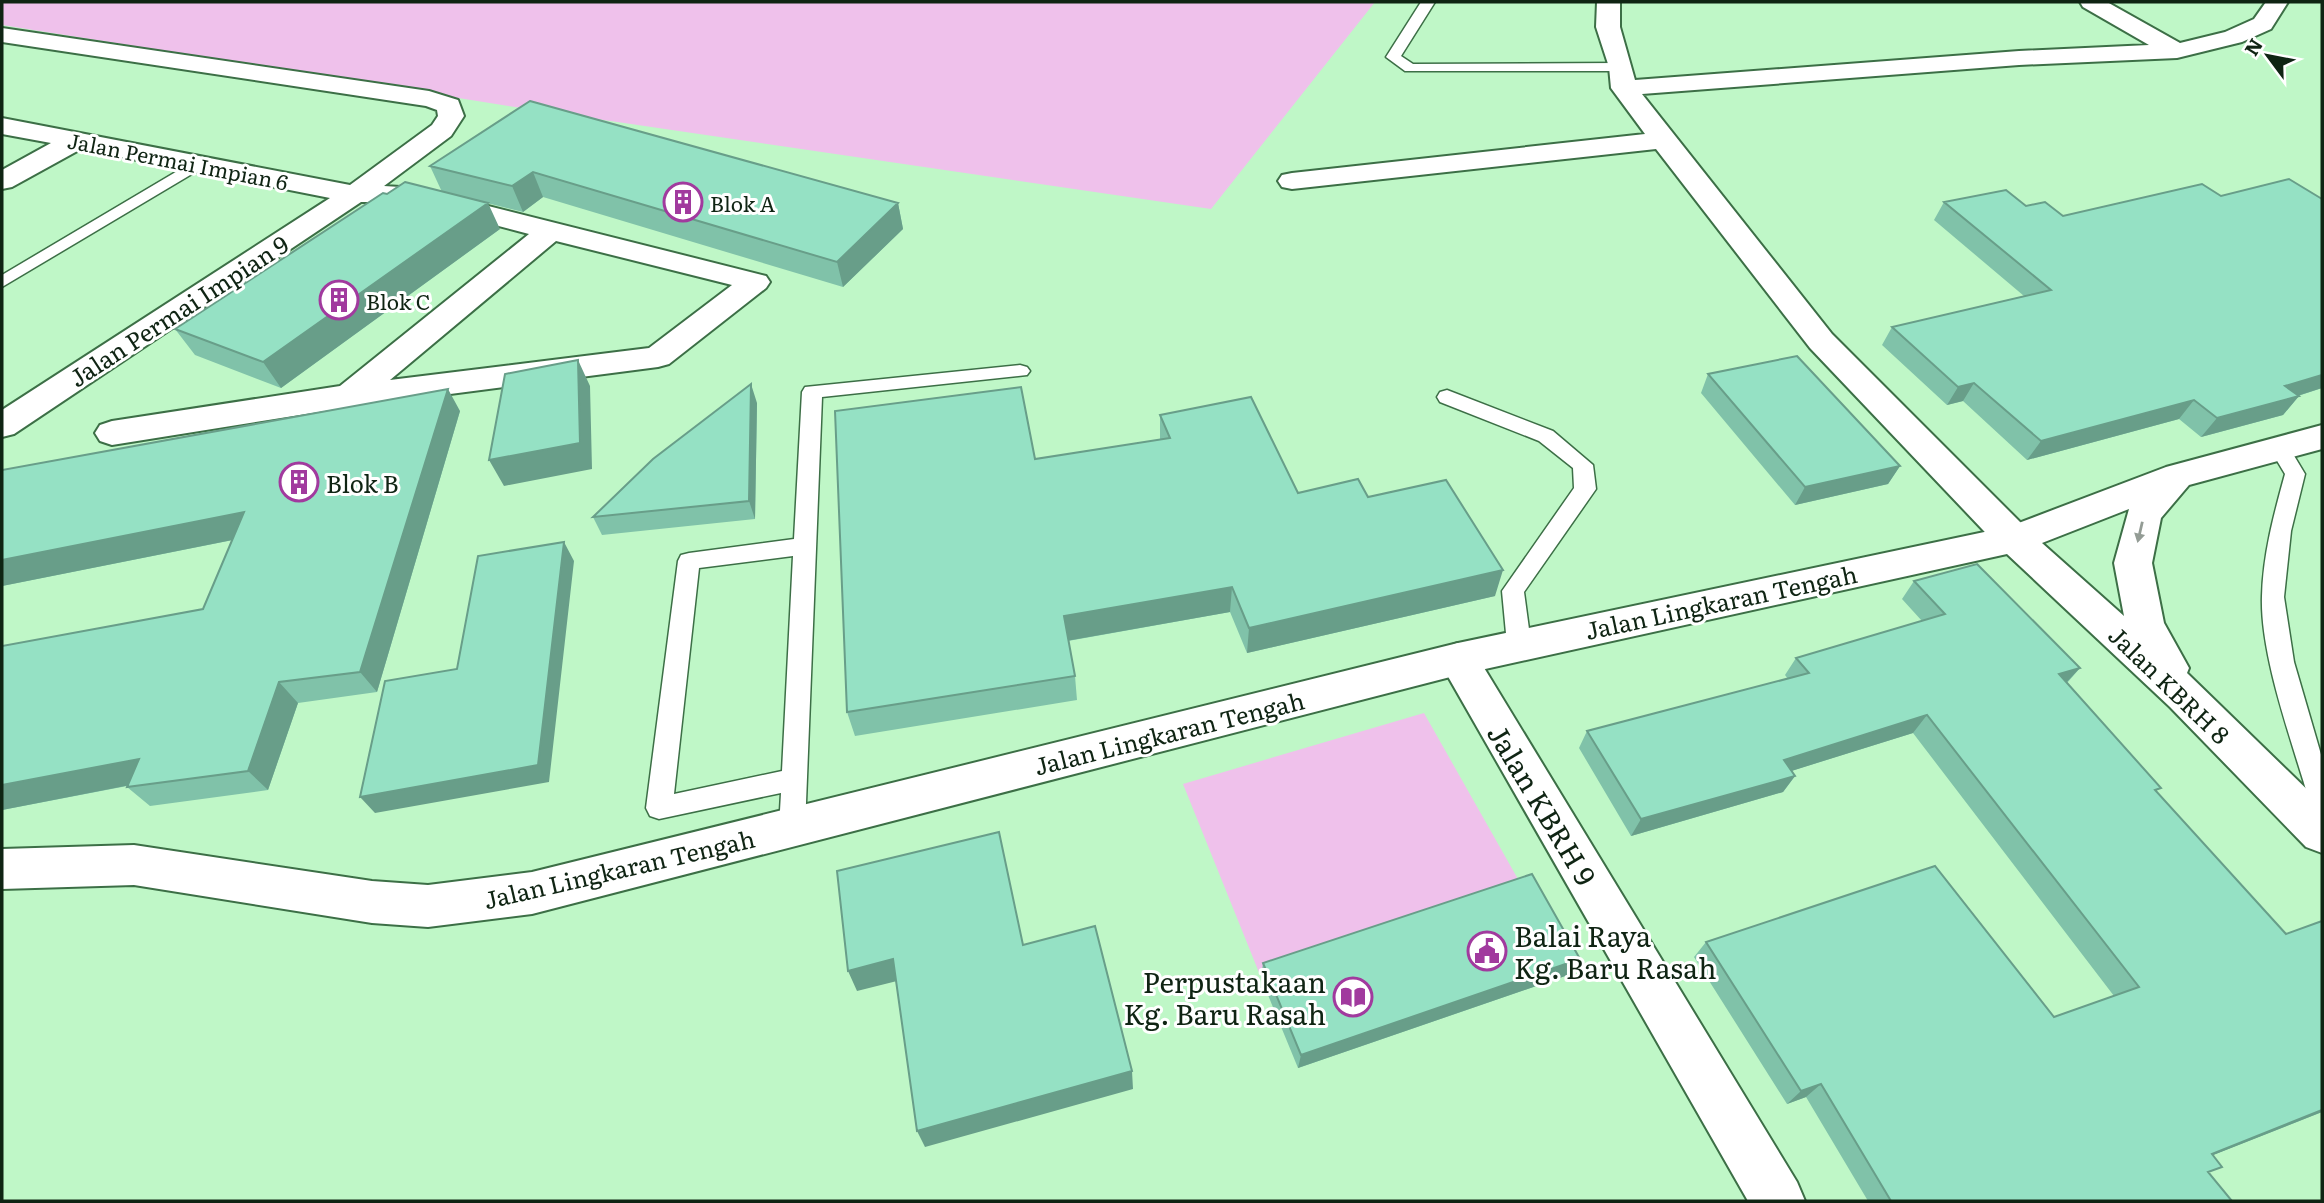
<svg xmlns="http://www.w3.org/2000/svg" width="2324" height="1203" font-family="Literata,serif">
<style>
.green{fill:#efc1eb}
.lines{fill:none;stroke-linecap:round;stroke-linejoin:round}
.service-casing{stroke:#3c6f46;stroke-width:3}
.minor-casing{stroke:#3c6f46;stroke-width:4}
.tertiary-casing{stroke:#3c6f46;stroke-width:4}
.service{fill:#fff;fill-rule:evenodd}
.minor{fill:#fff;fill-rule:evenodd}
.tertiary{fill:#fff;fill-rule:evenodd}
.wall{fill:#80c2a9}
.shaded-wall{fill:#689e89}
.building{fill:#95e1c4;stroke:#689e89;stroke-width:2}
.oneway{fill:#939c95}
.labels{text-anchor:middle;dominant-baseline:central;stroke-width:6;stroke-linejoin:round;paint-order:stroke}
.far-street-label{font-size:21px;fill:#0f2413;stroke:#fff}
.far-poi-label{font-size:21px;fill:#0f2413;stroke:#fff;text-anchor:start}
.street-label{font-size:24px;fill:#0f2413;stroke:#fff}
.poi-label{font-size:24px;fill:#0f2413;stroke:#fff;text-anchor:start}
.near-street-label{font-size:28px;fill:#0f2413;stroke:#fff}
.near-poi-label{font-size:28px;fill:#0f2413;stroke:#fff;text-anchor:start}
</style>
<rect width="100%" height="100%" fill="#bff7c7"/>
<path class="green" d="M2 2H1375L1211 209 515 107 2 25Z
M1424 713 1523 888 1260 975 1183 784Z"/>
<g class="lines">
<defs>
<path id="service" d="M1421 2H1435L1401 56 1413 64 1621 63 1628 67 1621 71H1405L1386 57Z
M196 160 204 165 202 168 2 287V275Z
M1020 365 1027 367 1030 371 1027 375 822 397 805 828 801 836 792 840 783 836 779 828 781 793 659 819 650 816 646 808 678 561 681 555 689 553 794 539 802 392 805 387ZM793 556 782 771 674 794 699 568Z
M1447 390 1553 431 1593 465 1596 489 1524 592 1531 644 1527 651 1519 653 1511 651 1507 644 1502 591 1574 488 1573 468 1539 441 1440 402 1437 397 1440 392Z
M2280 442 2287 444 2305 474 2291 531 2284 597 2294 662 2322 758V811L2313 808 2309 800C2292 741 2260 656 2262 596 2263 554 2274 514 2285 474L2270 449 2273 444Z"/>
<path id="minor" d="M1597 2H1620V27L1635 80 2019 51 2149 45 2083 7 2080 2H2107L2180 43 2225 32 2254 19 2266 2H2288L2271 29 2242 42 2177 58 2019 65 1642 94 1832 334 2027 529 2032 539 2027 549 2014 553 2001 549 1810 348 1656 149 1292 189 1282 187 1278 181 1282 175 1292 173 1645 134 1611 88 1609 67 1596 27Z
M2 28 429 91 458 100 464 116 451 136 384 186 417 188 766 276 770 282 766 288 669 364 658 367 350 407 112 445 100 441 95 433 100 425 112 421 340 386 529 234 407 202H361L14 434 2 437V410L330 198 81 149 12 187 2 189V170L51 143 2 134V118L350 185 432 125 438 116 437 110 426 106 2 42ZM556 241 732 285 649 348 390 380Z
M1458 643 1472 648 1797 1182 1805 1201H1748L1438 659 1444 648Z"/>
<path id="tertiary" d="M2322 425V449L2189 485 2161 518 2152 563 2164 623 2189 668 2187 673 2322 804V853L2306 847 2170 707 2007 554 1458 675 532 914 428 927 372 923 134 885 2 889V849L134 845 372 881 428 885 532 872 1458 643 2008 527 2166 467ZM2129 509 2114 563 2124 616 2042 543Z"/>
</defs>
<use href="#service" class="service-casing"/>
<use href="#minor" class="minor-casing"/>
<use href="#tertiary" class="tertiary-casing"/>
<use href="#service" class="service"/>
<use href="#minor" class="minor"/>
<use href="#tertiary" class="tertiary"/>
</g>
<path class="wall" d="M530 101 898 203 903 229 843 287 543 197 523 212 442 192 430 166Z
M2221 196 2322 199V388L2298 396H2299L2283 415 2201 437 2179 419 2027 460 1963 401 1947 405 1882 345 1892 327 2024 296 1934 220 1944 202 2026 206 2063 216Z
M500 229 281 388 195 355 175 329Z
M1708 374 1900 466 1888 484 1795 505 1701 393Z
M757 403 755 519 602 535 593 517Z
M460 411 377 692 298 703 268 790 150 806 127 787V786L2 810 203 609 233 540 2 586V470Z
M1160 415 1298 493 1368 497 1495 596 1247 653 1230 612 1068 641 1075 676 1077 700 855 736 847 712 1035 459 1160 440Z
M1914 581 2080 668 2067 683 2157 792 2286 934 2322 921V1112L2213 1155 2209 1173 2232 1201H1868L1806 1097 1787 1104 1694 957 1706 942 2054 1017 2114 996 1913 733 1791 771 1795 776 1783 792 1631 836 1579 748 1587 731 1788 679 1785 675 1796 658 1922 621 1902 599Z
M1580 959 1571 974 1298 1068 1261 978 1263 963Z"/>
<path class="shaded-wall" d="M533 172 543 197 523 212 512 186Z
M488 203 500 229 281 388 263 362Z
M898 203 903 229 843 287 837 262Z
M578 360 590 386 592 469 504 486 489 460Z
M2322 375V388L2269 405 2285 386Z
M1974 383 1963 401 1947 405 1958 387Z
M751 384 757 403 755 519 749 501Z
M448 389 460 411 377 692 360 672Z
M2299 396 2283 415 2201 437 2217 418Z
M2194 400 2179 419 2027 460 2041 441Z
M1900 466 1888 484 1795 505 1805 487Z
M244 512 262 534 2 586V560Z
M564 542 574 561 549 782 375 813 360 797Z
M1503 570 1495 596 1247 653 1249 628Z
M1232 587 1230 612 1066 641 1064 616Z
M2080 668 2064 685 2059 674Z
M279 682 298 703 268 790 248 771Z
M1927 715 1913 733 1772 777 1784 760Z
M139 759 161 779 2 810V785Z
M1795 776 1783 792 1631 836 1641 819Z
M893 959 901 980 857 991 848 971Z
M1580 959 1571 974 1298 1068 1301 1055Z
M1132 1071 1133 1089 925 1147 917 1131Z
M1821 1084 1806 1097 1787 1104 1801 1091Z
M2322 1110V1112L2188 1165 2212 1154Z"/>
<path class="building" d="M530 101 898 203 837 262 533 172 512 186 430 166Z
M2289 179 2322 199V375L2285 386 2299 396 2217 418 2194 400 2041 441 1974 383 1958 387 1892 327 2051 290 1944 202 2006 190 2026 206 2045 202 2063 216 2202 184 2221 196Z
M405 182 488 203 263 362 175 329 383 193 387 194Z
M1797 356 1900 466 1805 487 1708 374Z
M578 360 580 443 489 460 505 374Z
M751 384 749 501 593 517 653 459Z
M1021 387 1035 459 1170 438 1160 415 1251 397 1298 493 1358 479 1368 497 1446 480 1503 570 1249 628 1232 587 1064 616 1075 676 847 712 835 411Z
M448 389 360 672 279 682 248 771 127 787 139 759 2 785V646L203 609 244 512 2 560V470Z
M564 542 538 765 360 797 385 681 457 669 478 556Z
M1977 564 2080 668 2059 674 2161 788 2155 790 2286 934 2322 921V1110L2212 1154 2222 1167 2208 1172 2232 1201H1891L1821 1084 1801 1091 1706 942 1935 866 2054 1017 2139 987 1927 715 1784 760 1795 776 1641 819 1587 731 1809 673 1796 658 1945 614 1914 581Z
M999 832 1023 945 1095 926 1132 1071 917 1131 893 959 848 971 837 871Z
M1532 874 1580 959 1301 1055 1263 963Z"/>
<defs><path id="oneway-solid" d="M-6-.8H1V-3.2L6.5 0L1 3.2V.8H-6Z" transform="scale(1.75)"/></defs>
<use class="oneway" href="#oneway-solid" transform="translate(2140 532) rotate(103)"/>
<defs>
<symbol id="building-ring" viewBox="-11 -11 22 22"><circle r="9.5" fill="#fff" stroke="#a13a9e" stroke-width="1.5"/><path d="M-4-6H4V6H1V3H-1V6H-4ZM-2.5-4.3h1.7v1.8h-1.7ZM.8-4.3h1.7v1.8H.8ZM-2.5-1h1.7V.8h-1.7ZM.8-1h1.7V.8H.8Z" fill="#a13a9e"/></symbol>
<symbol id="civic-ring" viewBox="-11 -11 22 22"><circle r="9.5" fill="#fff" stroke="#a13a9e" stroke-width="1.5"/><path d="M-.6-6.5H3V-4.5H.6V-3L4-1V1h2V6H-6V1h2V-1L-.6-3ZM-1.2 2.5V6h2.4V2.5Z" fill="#a13a9e"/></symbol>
<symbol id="library-ring" viewBox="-11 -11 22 22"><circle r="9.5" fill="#fff" stroke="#a13a9e" stroke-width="1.5"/><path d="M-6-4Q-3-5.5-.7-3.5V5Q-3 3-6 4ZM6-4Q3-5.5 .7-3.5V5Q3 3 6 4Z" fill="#a13a9e"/></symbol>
</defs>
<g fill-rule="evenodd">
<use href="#building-ring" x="661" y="180" width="44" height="44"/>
<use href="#building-ring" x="317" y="278" width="44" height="44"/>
<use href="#building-ring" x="277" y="460" width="44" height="44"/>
<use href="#civic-ring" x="1465" y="929" width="44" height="44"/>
<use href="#library-ring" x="1331" y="975" width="44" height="44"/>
</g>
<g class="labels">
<g class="far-street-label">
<text transform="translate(178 160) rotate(11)">Jalan Permai Impian 6</text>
</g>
<g class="far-poi-label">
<text x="710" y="202">Blok A</text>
<text x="366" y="300">Blok C</text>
</g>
<g class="street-label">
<text transform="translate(178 310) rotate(-33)">Jalan Permai Impian 9</text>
<text transform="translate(1721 601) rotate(-12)">Jalan Lingkaran Tengah</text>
<text transform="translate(2170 684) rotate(44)">Jalan KBRH 8</text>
<text transform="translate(1169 732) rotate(-14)">Jalan Lingkaran Tengah</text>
<text transform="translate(619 868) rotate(-13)">Jalan Lingkaran Tengah</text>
</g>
<g class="poi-label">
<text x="326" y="482">Blok B</text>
</g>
<g class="near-street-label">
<text transform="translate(1543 804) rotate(59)">Jalan KBRH 9</text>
</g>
<g class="near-poi-label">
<text x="1514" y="935">Balai Raya<tspan x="1514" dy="32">Kg. Baru Rasah</tspan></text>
<text x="1326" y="981" text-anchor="end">Perpustakaan<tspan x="1326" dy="32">Kg. Baru Rasah</tspan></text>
</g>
</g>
<rect width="2324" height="1203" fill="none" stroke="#0f2413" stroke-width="7"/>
<g transform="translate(2268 56) rotate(302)" stroke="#ffffff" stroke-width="5" paint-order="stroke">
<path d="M0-5L12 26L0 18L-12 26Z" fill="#0f2413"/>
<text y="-10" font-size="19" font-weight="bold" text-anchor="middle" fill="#0f2413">N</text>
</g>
</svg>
